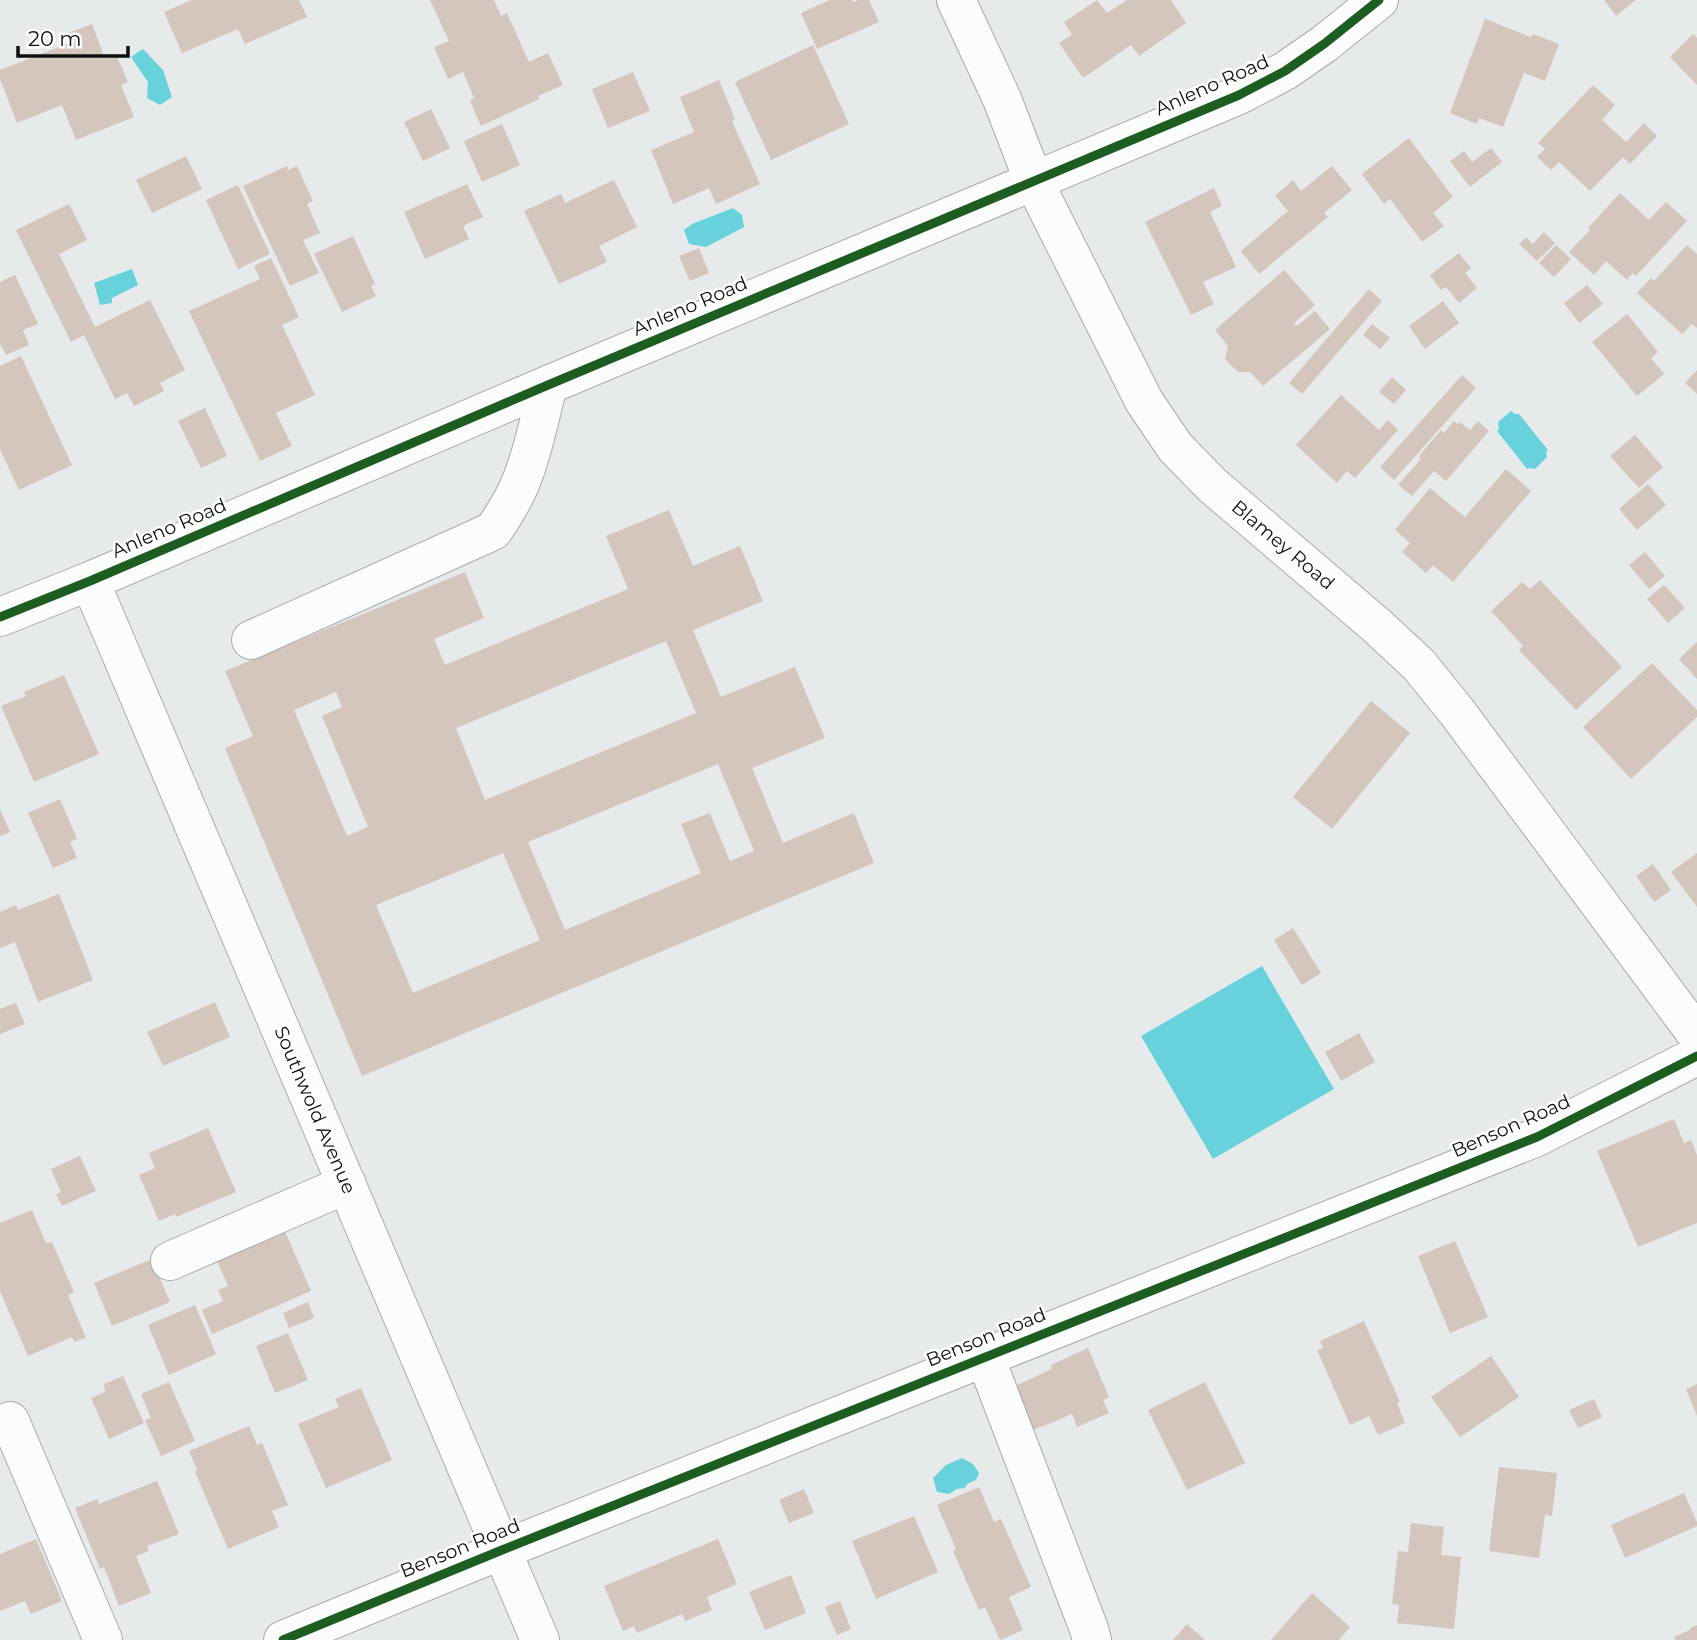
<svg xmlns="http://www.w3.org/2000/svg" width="1697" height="1640" font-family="Montserrat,sans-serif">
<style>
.water{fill:#68d2dc}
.building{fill:#d4c5bd;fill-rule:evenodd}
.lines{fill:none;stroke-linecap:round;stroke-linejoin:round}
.minor-casing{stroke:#a8abab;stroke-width:40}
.minor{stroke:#fbfcfc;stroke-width:38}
.cycleway-casing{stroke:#fff;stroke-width:13}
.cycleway{stroke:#1b5e20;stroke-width:9}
.labels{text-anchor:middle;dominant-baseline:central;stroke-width:5;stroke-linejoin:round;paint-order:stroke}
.street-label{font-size:19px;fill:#0e1010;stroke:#fff}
</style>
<rect width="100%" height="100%" fill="#e6eaeb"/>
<path class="water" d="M143 49 163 70 172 97 160 105 147 98 148 82 131 57Z
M733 208 742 215 744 227 706 247 689 244 684 230 692 224Z
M132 269 138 285 112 298V303L100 305 94 283Z
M1511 411 1515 414H1519L1548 450 1546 452 1547 457 1535 469 1530 468 1527 469 1497 431 1499 429 1498 422Z
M1262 966 1334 1089 1213 1159 1141 1036Z
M962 1458 973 1464 979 1473 976 1480 967 1484 965 1488 957 1489 949 1494 937 1492 933 1478 946 1465Z"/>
<path class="building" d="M192 0H299L307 17 245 44 238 29 182 53 164 12Z
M430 0H494L501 16 507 13 529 62 548 53 563 85 538 96 539 99 481 126 470 101 474 98 463 72 448 79 434 47 449 41Z
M830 0H852L853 2 858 0H869L879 22 817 49 801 13Z
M1097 0 1107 13 1127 0H1171L1186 23 1139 56 1131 45 1083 78 1059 43 1072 35 1064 22Z
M1604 0H1636L1616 16Z
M1485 19 1531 37 1533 34 1559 44 1545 81 1524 73 1503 127 1479 118 1477 124 1450 113Z
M92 24 105 59 116 54 128 82 121 85 134 117 76 140 62 105 17 123 0 79V70L72 42 68 33Z
M1693 34 1697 38V85L1670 57Z
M813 45 849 124 771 160 735 82Z
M633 72 650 111 608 128 592 89Z
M719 80 735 119 732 121 760 184 716 204 709 188 673 204 651 150 694 132 680 97Z
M1593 85 1615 105 1602 120 1626 142 1644 123 1657 136 1630 164 1623 157 1590 191 1559 162 1551 170 1537 157 1545 149 1538 143Z
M431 109 450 148 423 161 404 122Z
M502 124 520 165 482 182 464 141Z
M1409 138 1453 197 1433 213 1444 226 1422 242 1390 199 1384 204 1362 174Z
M1491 148 1502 162 1470 187 1450 161 1464 151 1472 162Z
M186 156 202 189 152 213 136 180Z
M287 166 288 170 297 166 313 201 307 204 320 233 303 240 319 273 290 286 243 186Z
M1332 166 1352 190 1324 213 1328 217 1259 274 1241 251 1288 211 1275 196 1293 180 1301 191Z
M614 180 637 227 599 246 607 262 559 284 524 211 561 194 565 203Z
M467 184 483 217 463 226 469 239 425 259 404 212Z
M238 185 270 254 238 269 206 200Z
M1214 188 1222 206 1210 212 1236 267 1203 282 1214 304 1191 315 1145 222Z
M1620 193 1649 220 1666 202 1687 221 1636 276 1633 273 1627 280 1606 261 1594 275 1569 252 1590 230 1588 228Z
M69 204 87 240 59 254 95 327 150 300 185 370 160 383 164 391 134 406 127 393 115 399 84 335 71 342 16 230Z
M1544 232 1555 243 1537 261 1519 244 1526 237 1533 244Z
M353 236 375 284 371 286 376 296 342 312 314 254Z
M1556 245 1571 259 1554 277 1539 263Z
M1687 245 1697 254V328L1692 324 1682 334 1637 293 1651 278 1654 281Z
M699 248 709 273 690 281 679 256Z
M1459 253 1471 268 1465 273 1477 288 1459 303 1446 287 1441 290 1430 275Z
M271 258 299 317 282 325 315 395 276 413 292 446 260 461 189 311 260 279 254 266Z
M1284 270 1315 305 1294 323 1297 326 1315 311 1330 329 1263 386 1250 372H1238L1225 359 1228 346 1215 330Z
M15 275 38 324 23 330 29 345 6 355 0 344V282Z
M1587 285 1603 304 1579 323 1564 303Z
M1369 289 1382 301 1302 394 1289 383Z
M1443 301 1459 323 1425 349 1409 326Z
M1627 314 1658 352 1651 358 1664 374 1637 396 1592 342Z
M1372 324 1390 338 1380 349 1363 335Z
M21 356 72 465 19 490 0 449V366Z
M1697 370V394L1685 383Z
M1462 375 1476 388 1394 480 1380 467Z
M1392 377 1406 390 1394 404 1379 392Z
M1341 395 1379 430 1388 420 1398 430 1355 478 1347 471 1337 483 1296 445Z
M205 408 227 456 201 468 178 421Z
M1454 421 1458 424 1460 422 1470 430 1478 421 1489 431 1446 481 1434 471 1412 496 1398 485 1421 459 1419 456 1441 430 1444 433Z
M1635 435 1663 467 1639 488 1610 456Z
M1506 469 1531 491 1453 582 1433 565 1426 573 1402 552 1410 543 1395 530 1430 488 1465 517Z
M1648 484 1666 505 1637 530 1619 509Z
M669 510 693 566 740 546 763 601 693 630 721 697 795 667 825 738 752 768 783 843 854 813 874 863 362 1076 225 748 253 736 225 671 465 572 484 618 434 639 445 665 628 589 606 536ZM666 641 696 713 485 800 456 728ZM336 692 342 707 322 716 368 827 347 836 294 710ZM718 764 754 851 730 861 710 813 681 824 701 873 565 930 528 842ZM503 853 540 940 413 993 376 905Z
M1645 552 1665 576 1649 589 1629 565Z
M1540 580 1622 667 1576 710 1519 650 1523 646 1491 611 1522 582 1530 589Z
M1664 585 1685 608 1668 623 1647 599Z
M1697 642V679L1679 659Z
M1652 663 1697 710V717L1631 779 1583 727Z
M64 675 99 754 34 782 1 706 26 696 24 692Z
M1371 701 1410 733 1332 829 1293 797Z
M60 799 77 839 70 842 77 858 53 868 28 813Z
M0 809 10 832 0 836Z
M1697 853V907L1671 872Z
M1653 864 1671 890 1654 902 1636 876Z
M59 894 93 980 38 1002 15 942 0 948V912L16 905 18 910Z
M1293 928 1321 973 1302 985 1274 940Z
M215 1002 230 1037 163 1066 147 1032Z
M16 1003 25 1024 0 1034V1009Z
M1359 1033 1375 1062 1341 1081 1325 1052Z
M1674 1119 1684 1143 1691 1140 1697 1155V1223L1638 1247 1597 1151Z
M208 1128 236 1192 176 1217 175 1214 159 1221 139 1175 155 1168 149 1153Z
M80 1156 96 1191 62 1206 56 1194 61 1192 51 1169Z
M32 1210 46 1243 52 1242 74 1292 68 1295 86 1338 74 1342 72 1337 28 1356 0 1291V1223Z
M280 1220 311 1291 212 1334 202 1310 223 1301 218 1290 228 1286 212 1249Z
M1455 1241 1488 1317 1450 1333 1418 1256Z
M152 1259 170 1302 112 1326 94 1283Z
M308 1302 314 1318 289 1328 283 1313Z
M195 1305 216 1354 169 1375 148 1325Z
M1364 1321 1400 1402 1397 1403 1405 1423 1378 1435 1369 1416 1350 1425 1317 1350 1323 1348 1320 1341Z
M288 1333 308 1380 275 1393 256 1346Z
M1088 1348 1109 1397 1103 1400 1109 1413 1077 1427 1072 1414 1034 1430 1015 1386 1052 1369 1051 1365Z
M1491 1356 1519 1397 1460 1437 1431 1397Z
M123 1376 144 1423 109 1439 91 1398 105 1392 104 1384Z
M169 1382 195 1441 161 1456 145 1420 151 1418 141 1394Z
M1205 1382 1245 1463 1187 1490 1148 1410Z
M1697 1384V1416L1686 1389Z
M361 1388 392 1460 326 1488 298 1424 339 1407 335 1399Z
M1594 1399 1602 1417 1578 1428 1569 1410Z
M249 1426 257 1445 262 1443 288 1505 272 1511 279 1527 228 1549 195 1472 197 1470 189 1451Z
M1499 1467 1557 1473 1552 1516 1545 1515 1539 1558 1489 1551Z
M157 1481 179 1534 147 1546 149 1551 136 1556 151 1593 119 1606 104 1567 100 1569 75 1508 97 1499 99 1504Z
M979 1487 994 1522 1001 1519 1031 1587 1009 1597 1023 1630 1000 1640 985 1607 979 1610 953 1551 956 1549 937 1505Z
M804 1489 814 1513 789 1523 779 1500Z
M1684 1493 1697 1522V1526L1625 1558 1611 1525Z
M914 1516 938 1572 876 1599 852 1541Z
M1411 1523 1444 1527 1441 1555 1461 1557 1454 1629 1397 1623 1399 1605 1392 1604 1398 1551 1408 1552Z
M36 1539 62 1601 31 1614 25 1601 0 1611V1554Z
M718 1539 737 1584 707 1597 712 1610 685 1621 682 1614 637 1633 634 1626 623 1631 604 1586Z
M791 1575 806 1613 765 1630 749 1592Z
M1312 1593 1350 1627 1339 1640H1271Z
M840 1601 851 1629 837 1635 825 1607Z
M1187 1624 1205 1640H1173Z
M1697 1625V1640H1676L1674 1637 1690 1630V1628Z"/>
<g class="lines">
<defs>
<path id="minor" d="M956 0 1002 99 1034 182 1144 401 1175 447 1212 485 1376 625 1419 665 1457 712 1697 1035
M90 581 540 1640
M0 617 90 581 548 385 1239 95 1285 71 1324 44 1379 0
M251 640 493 531C504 515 515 498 522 479 534 449 540 416 548 385
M170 1261 347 1184
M985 1357 1089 1629 1092 1640
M10 1421 103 1640
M283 1640 502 1550 1537 1137 1697 1056"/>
</defs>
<use href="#minor" class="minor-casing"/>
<use href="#minor" class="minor"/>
<defs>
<path id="cycleway" d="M0 617 90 581 548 385 1239 95 1285 71 1324 44 1379 0
M283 1640 502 1550 1537 1137 1697 1056"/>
</defs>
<use href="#cycleway" class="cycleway-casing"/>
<use href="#cycleway" class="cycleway"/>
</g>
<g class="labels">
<g class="street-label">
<text transform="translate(1212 85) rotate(-24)">Anleno Road</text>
<text transform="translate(690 306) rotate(-23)">Anleno Road</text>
<text transform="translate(169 528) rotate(-23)">Anleno Road</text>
<text transform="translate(1283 545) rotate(40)">Blamey Road</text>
<text transform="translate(315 1110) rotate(67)">Southwold Avenue</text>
<text transform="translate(1511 1126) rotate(-24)">Benson Road</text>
<text transform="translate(986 1337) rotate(-22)">Benson Road</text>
<text transform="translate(460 1548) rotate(-22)">Benson Road</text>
</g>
</g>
<path d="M18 46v10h110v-10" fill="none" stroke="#0e1010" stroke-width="3.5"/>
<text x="28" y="46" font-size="21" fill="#0e1010" stroke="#ffffff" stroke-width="5" paint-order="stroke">20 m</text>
</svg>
